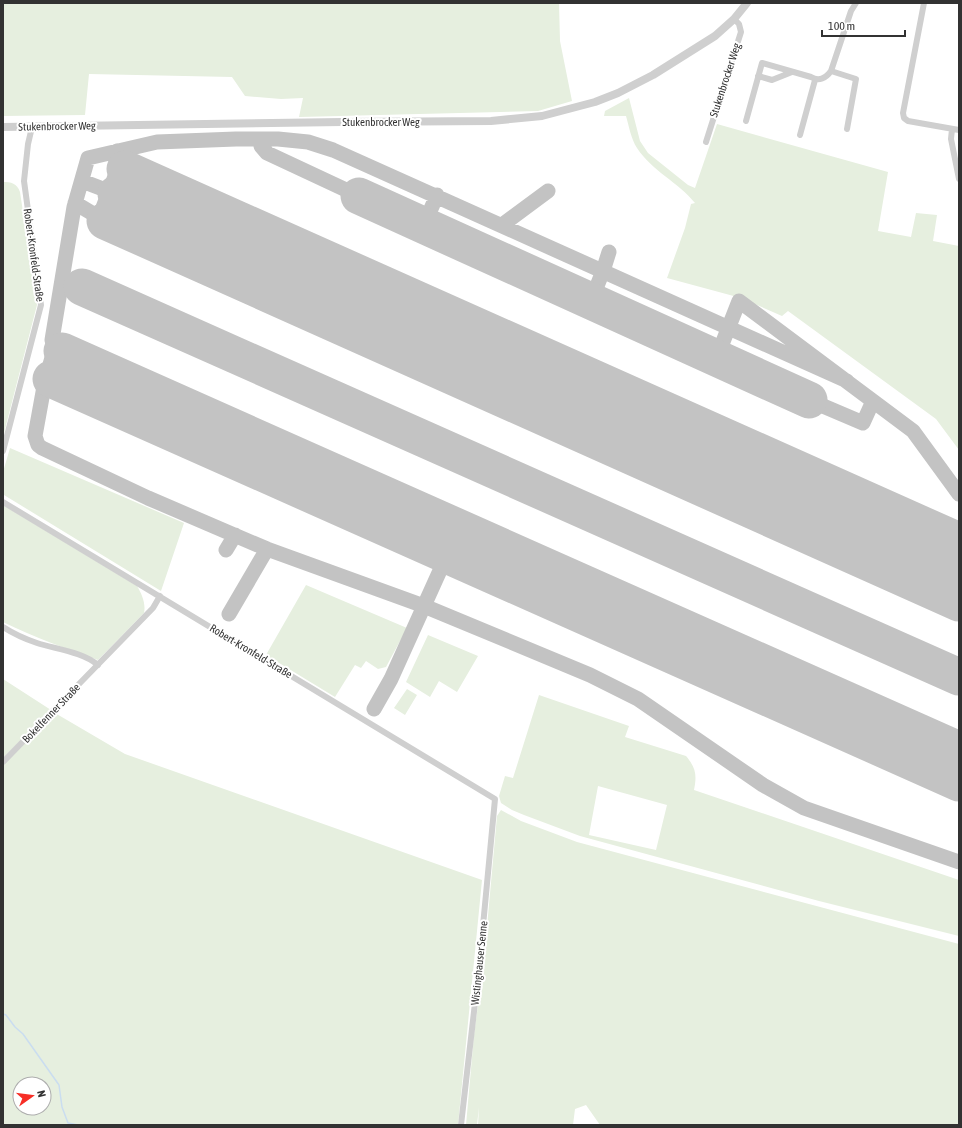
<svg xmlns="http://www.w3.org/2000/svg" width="962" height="1128" font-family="'Asap Condensed',sans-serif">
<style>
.green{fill:#e6efdf;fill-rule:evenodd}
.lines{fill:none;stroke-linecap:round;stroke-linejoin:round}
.stream{stroke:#caddf0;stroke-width:1.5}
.taxiway{stroke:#c3c3c3;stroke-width:15}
.runway{stroke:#c3c3c3;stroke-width:37}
.minor{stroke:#cfcfcf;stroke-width:6}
.tertiary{stroke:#cfcfcf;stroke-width:8}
.labels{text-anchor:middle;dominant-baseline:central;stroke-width:4;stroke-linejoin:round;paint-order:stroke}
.street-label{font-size:11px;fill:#323232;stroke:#fff}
</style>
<rect width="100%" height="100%" fill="#fff"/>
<path class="green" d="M3 3H559L560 41 572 101 538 111 299 117 303 98 281 99 245 96 232 77 89 74 85 115 3 116Z
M629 98 640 141 648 153 688 185 695 188 717 124 888 172 878 231 911 237 916 213 937 215 933 241 959 246V450L936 419 788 311 782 316 741 298 667 278 685 228 691 204 695 203C678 182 652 171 637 148 631 139 629 126 626 116H604L605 111Z
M3 182C11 182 17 183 20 192L37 305 3 437Z
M10 448 184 523 161 591 4 495 3 494V472Z
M3 505 137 586C142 594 146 604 144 613L98 660C66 649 34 637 3 622Z
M306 585 407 628 386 667 378 669 366 661 361 668 355 665 335 697 266 655Z
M428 635 478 656 457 692 439 681 430 697 406 682Z
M3 679 51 710 3 758Z
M407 689 417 695 405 715 394 708Z
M539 695 629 726 625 737 686 756C696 768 697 775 694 790L959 880V936L819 901 580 836 524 815 512 810 501 803 499 796 505 776 513 778ZM598 786 667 805 656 850 589 835Z
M55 713 125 754 482 880 458 1125H3V765ZM20 1084H44V1108H20Z
M501 810 521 821 577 842 959 944V1125H600L586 1105 575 1109 573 1125H478L479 1107 477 1125H466L474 1035 484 960 497 816Z"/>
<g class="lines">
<path class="stream" d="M3 1014 6 1015 15 1027 23 1034 59 1085 62 1107 68 1123 78 1125"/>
<path class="taxiway" d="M260 139 261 146 267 153 359 196
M82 181 116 194
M75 203 105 221
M99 218 119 166 117 151
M424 225 437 195
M502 225 548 191
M591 301 603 271 609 252
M717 357 739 301 913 431 959 494
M847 381 333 150 308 142 278 139H236L157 142 88 158 74 207 52 340 55 348 45 381 35 436 38 445 42 448 148 498 267 549 424 606 590 675 638 699 763 785 804 808 959 862
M809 400 863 423 873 401
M246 465 257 438
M833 547 853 494
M226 550 235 535
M229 614 267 549
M773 700 784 672
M374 709 391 679 447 555"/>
<path class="runway" d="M125 169 959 541
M116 194 959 571
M359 196 809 400
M105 221 959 603
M82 287 959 677
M62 351 959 750
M51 379 959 783"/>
<path class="minor" d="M924 3 903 113 904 118 908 121 959 130
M831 71 856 79 847 129
M758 76 772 80 792 72
M746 121 762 63 811 77C819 82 826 78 831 71L851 11 856 3
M952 129 951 139 959 179
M800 135 815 80
M706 142 741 32 739 24 734 19
M3 451 41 305 24 181 28 144 32 127
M3 502 495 799 479 968 461 1125
M3 627C14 634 25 639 37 643 56 649 83 652 98 665
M3 762 153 608 160 596"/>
<path class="tertiary" d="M3 127 342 122 491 121 542 116 595 102 618 93 653 75 715 36 734 19 747 3"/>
</g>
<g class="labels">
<g class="street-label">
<text transform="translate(725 80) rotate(-72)">Stukenbrocker Weg</text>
<text x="381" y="122">Stukenbrocker Weg</text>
<text transform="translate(57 126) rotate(-1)">Stukenbrocker Weg</text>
<text transform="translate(34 255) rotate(82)">Robert-Kronfeld-Straße</text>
<text transform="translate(251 651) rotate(31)">Robert-Kronfeld-Straße</text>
<text transform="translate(51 713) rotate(-46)">Bokelfenner Straße</text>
<text transform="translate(479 963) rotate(-84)">Wistinghauser Senne</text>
</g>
</g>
<rect width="962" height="1128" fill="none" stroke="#323232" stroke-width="8"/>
<g transform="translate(32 1096) rotate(76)"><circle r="19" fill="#ffffff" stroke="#adadad"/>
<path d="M0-3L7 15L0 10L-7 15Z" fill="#f72e26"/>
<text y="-6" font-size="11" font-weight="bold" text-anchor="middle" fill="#323232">N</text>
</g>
<path d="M822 30v6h83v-6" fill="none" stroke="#323232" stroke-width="2"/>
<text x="828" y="30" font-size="12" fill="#323232" stroke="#ffffff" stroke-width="3" paint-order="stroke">100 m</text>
</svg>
